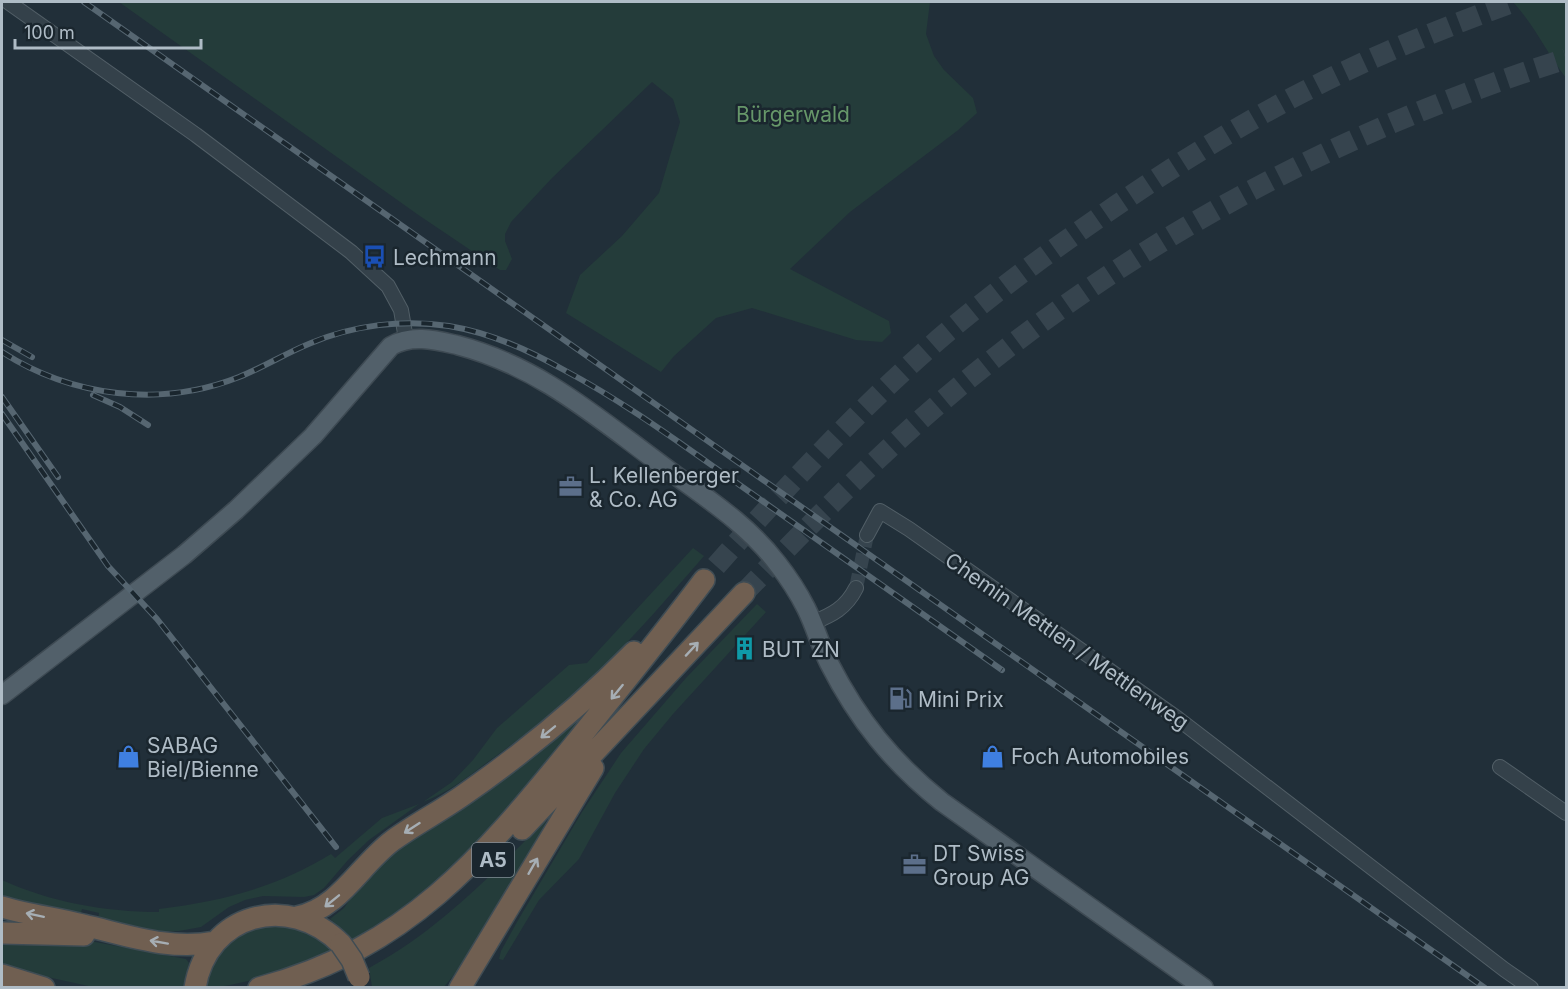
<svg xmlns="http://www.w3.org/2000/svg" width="1568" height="989" font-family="Inter,sans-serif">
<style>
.green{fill:#243c3a}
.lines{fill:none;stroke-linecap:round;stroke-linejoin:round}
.minor-tunnel{stroke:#36444e;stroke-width:14;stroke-dasharray:14 7;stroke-linecap:butt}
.highway-tunnel{stroke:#36444e;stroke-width:21;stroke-dasharray:21 10;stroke-linecap:butt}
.minor-casing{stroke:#525f67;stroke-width:16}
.major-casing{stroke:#3e4a53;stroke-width:21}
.highway-casing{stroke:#3f4c54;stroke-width:24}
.minor{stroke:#34414a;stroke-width:14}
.major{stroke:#52606a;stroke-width:18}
.highway{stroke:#705f51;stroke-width:21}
.rail-casing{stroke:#566671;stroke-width:6}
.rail{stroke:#1a262e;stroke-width:4;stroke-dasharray:11;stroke-linecap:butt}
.highway-bridge-casing{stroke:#3f4c54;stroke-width:24;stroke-linecap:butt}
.highway-bridge{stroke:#705f51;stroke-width:21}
.oneway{stroke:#a6aeb4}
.labels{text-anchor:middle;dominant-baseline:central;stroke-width:5;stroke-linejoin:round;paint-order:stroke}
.shield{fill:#1a262e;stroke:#828f98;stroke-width:1.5}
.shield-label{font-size:20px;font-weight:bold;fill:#afbcc6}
.park-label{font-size:21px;fill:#669769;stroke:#1a262e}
.poi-label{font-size:21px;fill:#afbcc6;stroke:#1a262e;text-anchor:start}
.street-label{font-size:21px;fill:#afbcc6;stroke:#1a262e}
</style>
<rect width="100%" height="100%" fill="#212f39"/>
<path class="green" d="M119 2H930L926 34 934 56 944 70 973 98 977 113 957 131 850 212 790 269 889 321 891 333 882 342 856 340 752 308 716 318 674 356 661 372 566 313 580 275 622 236 659 193 680 122 673 99 652 82 552 178 511 222 505 234V241L512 259 506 270H500L417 214Z
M1513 2H1566V78C1547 53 1534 25 1513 2Z
M693 548 704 556C670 595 636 635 599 671 566 702 532 730 496 756 471 774 452 791 423 802L452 782 473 760 497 728 569 665 587 663Z
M757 604 766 612 673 714 644 749 615 793 579 859 539 900 503 960 499 959 501 951 517 922 582 812 621 753 686 678Z
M589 709C520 794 452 888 353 940L330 919 344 908 361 883 382 862Z
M419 804 369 840 348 860 324 888 314 895 304 897 263 896 245 900 229 907 201 927 179 931 156 932 98 921 99 913 82 909 80 917 2 899V880C50 902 105 912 159 912V909C223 901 275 888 331 854L335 858 382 818Z
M545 821 546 822 524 863 462 965 444 987H372L369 968C438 931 490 876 545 821Z
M265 924 304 929 334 949C296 966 245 987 203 988L212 961 236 936Z
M2 937 90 941 186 959 189 963 183 987H93L29 973 2 964Z"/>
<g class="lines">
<path class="minor-tunnel" d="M856 588 867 535"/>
<path class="highway-tunnel" d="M716 566C786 487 859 409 939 339 995 291 1056 247 1117 205 1179 163 1242 123 1309 89 1375 55 1445 27 1514 2
M744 593C813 521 883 450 960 386 1138 238 1345 128 1566 59"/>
<defs>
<path id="minor" d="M8 2 196 135 351 252 388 286 401 310 406 339
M867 535 880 511 909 529 1177 718 1505 970 1531 988
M812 623C832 615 846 608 856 588
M1500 767 1566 813"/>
<path id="major" d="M2 695 184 555 236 510 313 436 391 346C412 334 435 340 457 345 538 366 594 415 659 463 700 494 746 522 777 563 788 577 798 592 806 608 815 626 820 645 829 663 858 720 892 762 942 802L1204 988"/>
<path id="highway" d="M522 829 744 593
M2 907C28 915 56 918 83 925 127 935 170 951 215 942
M297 917C340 908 359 866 392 841 414 825 439 812 462 796 524 753 581 706 634 652
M2 933 84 935
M2 975 44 988
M195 988C207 913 289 892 341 944
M259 988C408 948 481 859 574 745 618 690 662 636 704 580
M460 988 593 768"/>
</defs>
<use href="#minor" class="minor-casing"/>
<use href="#major" class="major-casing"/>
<use href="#highway" class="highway-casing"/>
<use href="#minor" class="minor"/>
<use href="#major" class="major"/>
<use href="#highway" class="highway"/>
<defs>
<path id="rail" d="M84 2 1485 988
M2 340 32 357
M2 352C72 397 161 408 239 377 264 367 286 353 311 343 354 325 403 319 449 326 491 333 528 350 564 370 628 404 685 447 744 488 830 549 916 609 1002 670
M93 395 120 407 148 425
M2 397 58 477
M2 414 108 566 157 619 336 847"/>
</defs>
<use href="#rail" class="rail-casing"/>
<use href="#rail" class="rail"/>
<defs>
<path id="highway-bridge" d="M341 944 352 960 359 977"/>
</defs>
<use href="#highway-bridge" class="highway-bridge-casing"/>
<use href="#highway-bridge" class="highway-bridge"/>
</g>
<defs><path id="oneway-shaft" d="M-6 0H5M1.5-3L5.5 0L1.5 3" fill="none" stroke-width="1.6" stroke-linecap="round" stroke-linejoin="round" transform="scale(1.5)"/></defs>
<g class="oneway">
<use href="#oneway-shaft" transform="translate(692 649) rotate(-47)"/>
<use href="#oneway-shaft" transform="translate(617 692) rotate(129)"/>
<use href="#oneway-shaft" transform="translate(548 732) rotate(141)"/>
<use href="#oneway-shaft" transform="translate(412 828) rotate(147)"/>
<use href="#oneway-shaft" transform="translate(533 866) rotate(-60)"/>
<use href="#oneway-shaft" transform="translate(332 901) rotate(141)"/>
<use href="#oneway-shaft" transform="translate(35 915) rotate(-168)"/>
<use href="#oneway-shaft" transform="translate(159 942) rotate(-170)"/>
</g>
<defs>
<symbol id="bus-bare" viewBox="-9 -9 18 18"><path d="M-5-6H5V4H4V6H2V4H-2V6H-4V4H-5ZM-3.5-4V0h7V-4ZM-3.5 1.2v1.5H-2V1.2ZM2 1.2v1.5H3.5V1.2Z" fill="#1a4fb4" stroke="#1a262e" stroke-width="2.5" paint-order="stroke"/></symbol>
<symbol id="office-bare" viewBox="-9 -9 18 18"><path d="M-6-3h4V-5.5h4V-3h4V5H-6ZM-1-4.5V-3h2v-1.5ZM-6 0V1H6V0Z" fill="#5c6f8a" stroke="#1a262e" stroke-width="2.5" paint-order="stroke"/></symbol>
<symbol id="building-bare" viewBox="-9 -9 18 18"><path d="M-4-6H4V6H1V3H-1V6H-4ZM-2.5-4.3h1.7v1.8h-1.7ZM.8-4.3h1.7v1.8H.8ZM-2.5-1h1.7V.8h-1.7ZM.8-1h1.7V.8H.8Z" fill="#0f9aa8" stroke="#1a262e" stroke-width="2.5" paint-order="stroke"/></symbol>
<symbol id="fuel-bare" viewBox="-9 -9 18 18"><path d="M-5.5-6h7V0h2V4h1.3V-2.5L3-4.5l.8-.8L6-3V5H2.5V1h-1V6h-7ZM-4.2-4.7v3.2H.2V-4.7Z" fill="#5c6f8a" stroke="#1a262e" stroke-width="2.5" paint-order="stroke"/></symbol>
<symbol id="shop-bare" viewBox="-9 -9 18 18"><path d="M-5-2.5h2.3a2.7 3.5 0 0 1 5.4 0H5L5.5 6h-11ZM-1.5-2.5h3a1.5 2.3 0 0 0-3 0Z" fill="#3f7fe0" stroke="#1a262e" stroke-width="2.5" paint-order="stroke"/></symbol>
</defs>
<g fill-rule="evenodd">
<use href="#bus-bare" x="358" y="240" width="33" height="33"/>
<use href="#office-bare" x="554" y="470" width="33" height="33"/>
<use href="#building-bare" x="728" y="632" width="33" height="33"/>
<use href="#fuel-bare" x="884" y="682" width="33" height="33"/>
<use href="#shop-bare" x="976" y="740" width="33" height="33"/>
<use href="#shop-bare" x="112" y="740" width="33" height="33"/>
<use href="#office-bare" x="898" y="848" width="33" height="33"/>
</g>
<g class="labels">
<rect class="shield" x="472" y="843" width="42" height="34" rx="4.5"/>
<g class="shield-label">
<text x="493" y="860">A5</text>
</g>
<g class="park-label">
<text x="793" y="114">Bürgerwald</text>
</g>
<g class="poi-label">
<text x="393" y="257">Lechmann</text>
<text x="589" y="475">L. Kellenberger<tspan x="589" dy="24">&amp; Co. AG</tspan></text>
<text x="762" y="649">BUT ZN</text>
<text x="918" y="699">Mini Prix</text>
<text x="147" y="745">SABAG<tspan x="147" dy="24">Biel/Bienne</tspan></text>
<text x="1011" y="756">Foch Automobiles</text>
<text x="933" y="853">DT Swiss<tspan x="933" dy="24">Group AG</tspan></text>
</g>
<g class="street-label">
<text transform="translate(1067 641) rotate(35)">Chemin Mettlen / Mettlenweg</text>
</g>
</g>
<rect width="1568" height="989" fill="none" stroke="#afbcc6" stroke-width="6"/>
<path d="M15 39v9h186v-9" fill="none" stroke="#afbcc6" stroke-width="3"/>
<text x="24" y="39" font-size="18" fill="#afbcc6" stroke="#1a262e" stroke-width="4.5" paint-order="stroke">100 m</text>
</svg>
